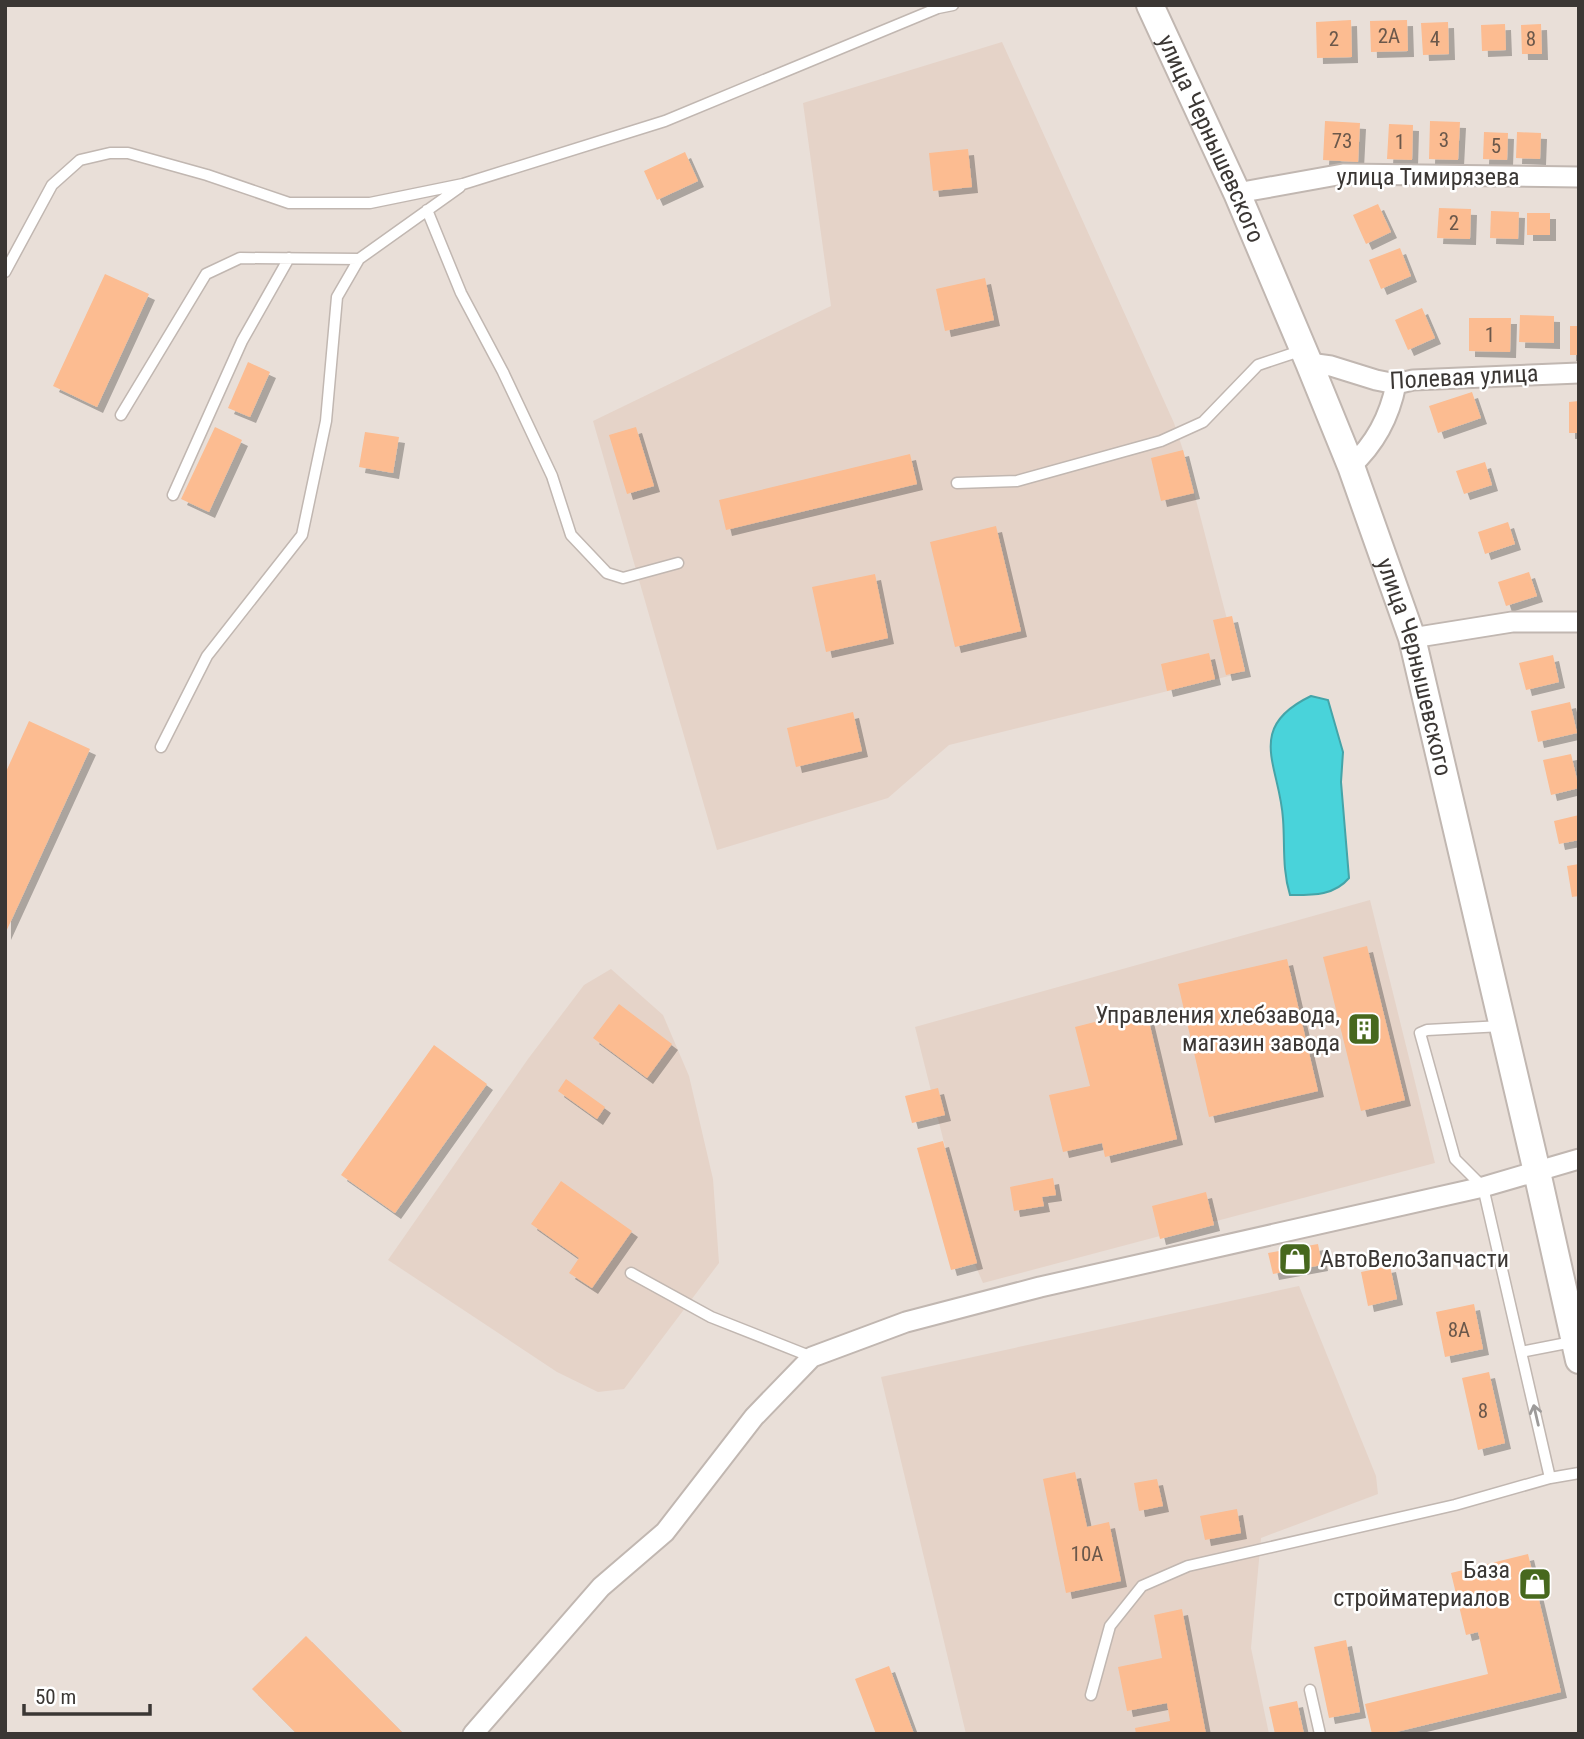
<svg xmlns="http://www.w3.org/2000/svg" width="1584" height="1739" font-family="'Roboto Condensed',sans-serif">
<style>
.built{fill:#e5d3c8}
.water{fill:#49d3da;stroke:#45a4a8;stroke-width:2}
.building{fill:#fcbc91;filter:url(#shadow)}
.lines{fill:none;stroke-linecap:round;stroke-linejoin:round}
.lane-casing{stroke:#c1b7b1;stroke-width:13}
.street-casing{stroke:#c1b7b1;stroke-width:23}
.secondary-casing{stroke:#c1b7b1;stroke-width:30}
.lane{stroke:#fff;stroke-width:10}
.street{stroke:#fff;stroke-width:19}
.secondary{stroke:#fff;stroke-width:26}
.oneway{stroke:#9d9b9a}
.labels{text-anchor:middle;dominant-baseline:central;stroke-width:5;stroke-linejoin:round;paint-order:stroke}
.number-label{font-size:21px;fill:#6b584b}
.street-label{font-size:24px;fill:#3b3734;stroke:#fff}
.poi-label{font-size:24px;fill:#3b3734;stroke:#fff;text-anchor:end}
</style>
<defs>
<filter id="shadow"><feDropShadow dx="6" dy="6" stdDeviation="0" flood-color="#0004"/></filter>
</defs>
<rect width="100%" height="100%" fill="#e9dfd8"/>
<path class="built" d="M1002 42 1174 423 1183 450 1241 673 949 745 888 798 717 850 593 421 831 306 803 103Z
M1370 900 1435 1163 983 1283 974 1262 915 1027Z
M611 969 663 1015 689 1076 713 1179 719 1263 624 1389 598 1392 557 1372 388 1260 528 1059 584 985Z
M1299 1286 1376 1476 1378 1494 1261 1538 1251 1648 1269 1734H966L881 1377Z"/>
<path class="water" d="M1311 696 1328 700 1343 752 1341 782 1349 878C1334 896 1312 895 1290 895 1282 869 1285 845 1283 819 1280 766 1244 728 1311 696Z"/>
<path class="building" d="M1351 20 1352 57 1317 58 1316 22Z
M1407 20 1408 51 1371 52 1370 21Z
M1448 22 1449 54 1423 55 1421 23Z
M1505 24 1506 50 1482 51 1481 25Z
M1541 24 1542 54H1522L1521 25Z
M1325 121 1360 123 1358 162 1323 160Z
M1430 121 1460 122 1458 160 1429 159Z
M1389 124 1413 125 1412 160 1387 159Z
M1484 132 1508 133 1507 160 1483 159Z
M1517 132 1541 133 1540 159 1516 158Z
M968 149 972 187 933 191 929 153Z
M685 152 698 181 657 200 644 171Z
M1378 204 1391 232 1366 244 1353 215Z
M1439 208 1471 209 1470 239 1437 238Z
M1491 211 1519 212 1518 239 1490 238Z
M1527 213H1550V235H1527Z
M1400 248 1411 276 1381 289 1369 260Z
M105 274 149 294 97 407 53 386Z
M985 278 994 320 945 331 936 289Z
M1422 308 1435 338 1408 350 1395 320Z
M1520 315 1554 316V343L1519 342Z
M1469 318H1511L1510 352 1469 351Z
M1570 326H1579V355H1570Z
M248 362 270 372 250 417 228 408Z
M1472 392 1481 418 1438 433 1429 406Z
M1579 401V433H1569V402Z
M215 427 242 440 209 512 181 499Z
M636 427 654 486 627 494 609 435Z
M365 432 399 437 393 473 359 467Z
M1183 450 1194 493 1161 501 1151 458Z
M910 454 917 484 726 530 719 500Z
M1485 462 1492 485 1464 494 1456 471Z
M1508 522 1515 544 1485 554 1478 532Z
M996 526 1021 631 955 647 930 542Z
M1529 572 1537 596 1506 606 1498 582Z
M875 574 888 638 826 652 812 587Z
M1232 616 1245 671 1226 675 1213 620Z
M1209 653 1215 679 1167 691 1161 664Z
M1553 655 1559 682 1526 690 1519 663Z
M1570 702 1577 733 1538 742 1531 711Z
M853 712 862 751 796 767 787 728Z
M29 721 90 749 5 934V774Z
M1571 754 1579 788 1551 795 1543 760Z
M1579 815V840L1559 844 1554 821Z
M1579 864V896L1572 897 1567 866Z
M1367 946 1405 1100 1361 1111 1323 957Z
M1287 959 1318 1091 1209 1117 1178 984Z
M619 1004 672 1044 647 1078 593 1038Z
M1146 1009 1177 1139 1105 1157 1102 1143 1063 1152 1049 1095 1090 1086 1075 1027Z
M434 1045 487 1084 395 1213 341 1175Z
M566 1079 605 1107 597 1119 558 1091Z
M938 1088 945 1115 912 1123 905 1096Z
M943 1141 977 1263 951 1270 917 1148Z
M1053 1178 1056 1195 1042 1197 1044 1206 1014 1211 1010 1187Z
M561 1181 632 1231 592 1288 569 1273 579 1258 531 1224Z
M1206 1192 1214 1225 1160 1239 1152 1206Z
M1318 1244 1322 1265 1273 1274 1268 1253Z
M1390 1266 1397 1299 1368 1306 1361 1272Z
M1474 1304 1483 1349 1445 1357 1436 1312Z
M1489 1372 1505 1443 1478 1450 1462 1378Z
M1075 1472 1087 1527 1109 1522 1121 1581 1066 1593 1043 1479Z
M1157 1479 1163 1506 1139 1511 1134 1483Z
M1237 1509 1241 1533 1205 1540 1200 1516Z
M1528 1554 1561 1692 1388 1734H1372L1365 1704 1488 1674 1478 1632 1466 1635 1451 1573Z
M1182 1609 1206 1734H1136L1135 1728 1170 1721 1167 1703 1127 1711 1118 1667 1162 1658 1154 1615Z
M306 1636 404 1734H297L252 1689Z
M1346 1640 1360 1712 1329 1718 1314 1647Z
M889 1666 914 1734H876L855 1679Z
M1297 1701 1304 1734H1275L1269 1707Z"/>
<g class="lines">
<defs>
<path id="lane" d="M427 210 461 293 503 372 552 476 571 535 607 573 623 578 678 563
M5 272 52 185 80 160 110 153H128L207 175 289 203H370L463 184 665 121 938 8 953 5
M121 415 206 274 240 258 359 259 460 187
M957 483 1017 481 1161 441 1203 422 1258 365 1303 350
M173 495 242 341 289 258
M161 747 207 656 302 535 326 421 337 297 359 259
M1502 1026 1427 1030 1420 1033 1455 1159 1483 1187 1550 1478
M631 1273 711 1317 812 1357
M1521 1352 1572 1342
M1310 1690 1320 1734
M1091 1695 1110 1626 1142 1586 1188 1566 1455 1505 1550 1478 1579 1473"/>
<path id="street" d="M1237 193 1343 174 1579 177
M1309 363 1331 366 1376 380 1396 384 1413 380 1579 373
M1351 466C1375 444 1390 415 1396 384
M1412 638 1512 622H1579
M473 1734 601 1587 665 1532 754 1417 812 1357 906 1322 1040 1287 1483 1187 1579 1159"/>
<g id="secondary">
<path id="s1" d="M1150 5 1237 193 1309 363 1351 466 1412 638 1537 1172 1579 1360"/>
</g>
</defs>
<use href="#lane" class="lane-casing"/>
<use href="#street" class="street-casing"/>
<use href="#secondary" class="secondary-casing"/>
<use href="#lane" class="lane"/>
<use href="#street" class="street"/>
<use href="#secondary" class="secondary"/>
</g>
<defs><path id="oneway-shaft" d="M-6 0H5M1.5-3L5.5 0L1.5 3" fill="none" stroke-width="1.6" stroke-linecap="round" stroke-linejoin="round" transform="scale(1.75)"/></defs>
<use class="oneway" href="#oneway-shaft" transform="translate(1536 1415) rotate(-103)"/>
<defs>
<symbol id="building-square" viewBox="-11 -11 22 22"><rect x="-9" y="-9" width="18" height="18" rx="4" fill="#47681e" stroke="#fff"/><path d="M-4-6H4V6H1V3H-1V6H-4ZM-2.5-4.3h1.7v1.8h-1.7ZM.8-4.3h1.7v1.8H.8ZM-2.5-1h1.7V.8h-1.7ZM.8-1h1.7V.8H.8Z" fill="#fff"/></symbol>
<symbol id="shop-square" viewBox="-11 -11 22 22"><rect x="-9" y="-9" width="18" height="18" rx="4" fill="#47681e" stroke="#fff"/><path d="M-5-2.5h2.3a2.7 3.5 0 0 1 5.4 0H5L5.5 6h-11ZM-1.5-2.5h3a1.5 2.3 0 0 0-3 0Z" fill="#fff"/></symbol>
</defs>
<g fill-rule="evenodd">
<use href="#building-square" x="1345" y="1010" width="38" height="38"/>
<use href="#shop-square" x="1276" y="1240" width="38" height="38"/>
<use href="#shop-square" x="1516" y="1565" width="38" height="38"/>
</g>
<g class="labels">
<g class="number-label">
<text x="1389" y="36">2А</text>
<text x="1334" y="39">2</text>
<text x="1435" y="39">4</text>
<text x="1531" y="39">8</text>
<text x="1444" y="140">3</text>
<text x="1342" y="141">73</text>
<text x="1400" y="142">1</text>
<text x="1496" y="146">5</text>
<text x="1454" y="223">2</text>
<text x="1490" y="335">1</text>
<text x="1459" y="1330">8А</text>
<text x="1483" y="1411">8</text>
<text x="1087" y="1554">10А</text>
</g>
<g class="street-label">
<text stroke="none"><textPath href="#s1" startOffset="147">улица Чернышевского</textPath></text>
<text x="1428" y="177">улица Тимирязева</text>
<text transform="translate(1464 377) rotate(-3)">Полевая улица</text>
<text stroke="none"><textPath href="#s1" startOffset="714">улица Чернышевского</textPath></text>
</g>
<g class="poi-label">
<text x="1340" y="1015">Управления хлебзавода,<tspan x="1340" dy="28">магазин завода</tspan></text>
<text x="1320" y="1259" text-anchor="start">АвтоВелоЗапчасти</text>
<text x="1510" y="1570">База<tspan x="1510" dy="28">стройматериалов</tspan></text>
</g>
</g>
<rect width="1584" height="1739" fill="none" stroke="#3b3734" stroke-width="14"/>
<path d="M24 1704v10h126v-10" fill="none" stroke="#3b3734" stroke-width="3.5"/>
<text x="35" y="1704" font-size="21" fill="#3b3734" stroke="#ffffff" stroke-width="5" paint-order="stroke">50 m</text>
</svg>
